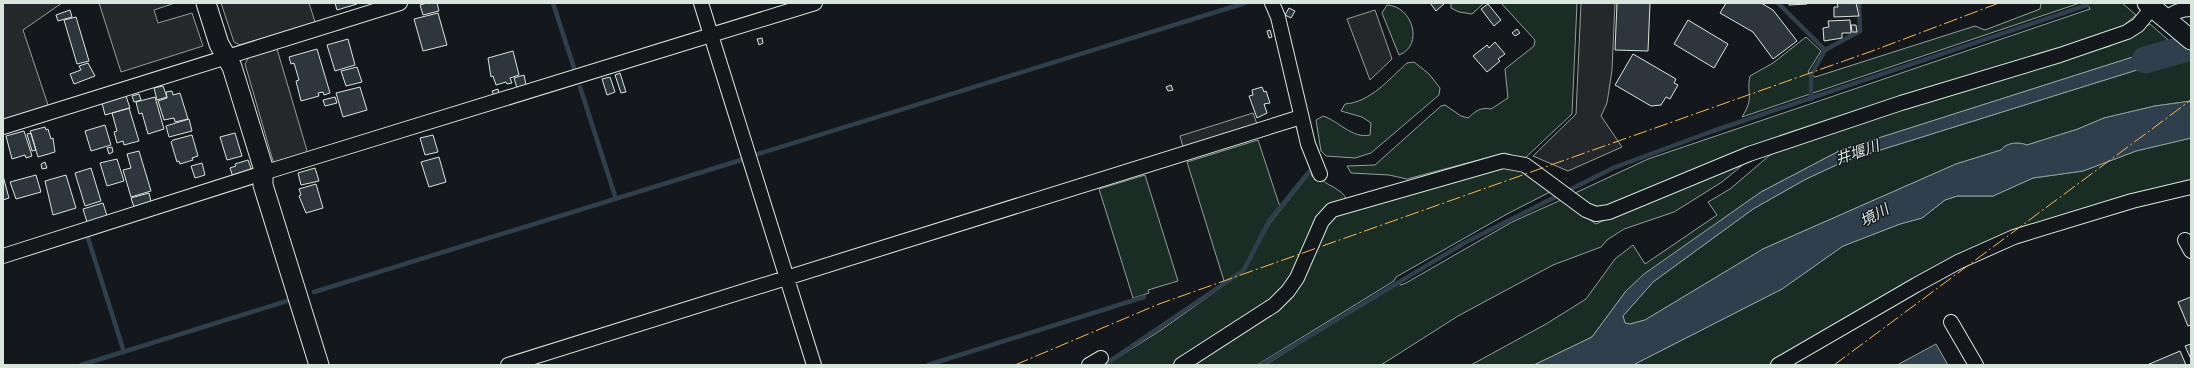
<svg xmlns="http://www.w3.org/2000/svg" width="2194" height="368" font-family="Montserrat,'Noto Sans JP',sans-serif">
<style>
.green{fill:#1a2d24;stroke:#939e99}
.parking{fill:#24282b;stroke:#939e99}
.water{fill:#2f3f4d;stroke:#939e99}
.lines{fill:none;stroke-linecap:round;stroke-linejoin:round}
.stream{stroke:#2f3f4d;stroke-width:4.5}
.river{stroke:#2f3f4d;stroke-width:27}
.building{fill:#2c363c;stroke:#d8e6dc}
.street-casing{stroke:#d8e6dc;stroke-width:16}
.secondary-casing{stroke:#d8e6dc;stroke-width:21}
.street{stroke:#14181c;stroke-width:14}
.secondary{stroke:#14181c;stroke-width:19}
.power{stroke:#ffb74d;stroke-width:1;stroke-dasharray:14 3 2 3;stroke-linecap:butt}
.labels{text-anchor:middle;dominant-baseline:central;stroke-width:3;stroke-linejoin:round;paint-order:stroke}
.water-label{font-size:15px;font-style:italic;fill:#d8e6dc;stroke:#14181c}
</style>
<rect width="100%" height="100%" fill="#14181c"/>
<path class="green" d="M1451 3H1484L1472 14 1459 12 1451 8Z
M1501 3H1577L1572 114 1524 159 1505 153 1407 179 1389 175 1351 173 1347 166 1375 165 1441 106 1445 105 1461 116 1468 118C1476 111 1480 107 1491 109L1508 98 1505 69 1534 46 1535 40Z
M2041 3H2080L1742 117C1755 96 1746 95 1750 76L1773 63 1806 37 1821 51 1808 72 1815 77 1975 26 1985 30 2040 9Z
M2087 3H2122L2136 15 2117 31 1607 209 1588 204 1573 194 1648 159 2090 9Z
M1387 5C1413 6 1424 46 1399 55L1382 13Z
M2150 24 2175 46 2136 56 1841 150 1761 192 1645 274 1626 291 1592 337 1534 365H1471L1546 324 1586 299 1615 259 1633 245 1645 264 1717 215 1708 202 1730 189 1770 155 1810 137 2110 46Z
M2185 55 2191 60V101L2155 106 2104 118 2078 129 2027 145C2019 142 2007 142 2001 150L1956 164 1763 249 1645 320 1630 324 1625 323 1623 316 1653 282 1753 209 1806 179 1845 161Z
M1414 62 1429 74 1440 88 1439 95 1371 153 1355 158 1326 156 1321 151 1316 120 1323 116C1339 121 1352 139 1370 135L1371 123 1362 117 1341 111 1345 104C1371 102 1389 79 1407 63Z
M2191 138V181L2052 221 1905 285 1768 365H1633L1782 289 1843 246 1900 224 1922 218 1945 200 1957 196H1993L2033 178 2083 171 2136 151Z
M1258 140 1280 207 1268 221 1243 269 1225 284 1187 162Z
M1751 158 1722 182 1674 212 1624 229 1607 240 1601 247 1553 265 1458 316 1381 365H1265L1398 283 1401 285 1406 283 1512 222 1561 200 1596 224 1697 178Z
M1501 166 1522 170 1550 192 1507 214 1396 277 1394 281 1257 365H1190L1275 311 1325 226 1337 213Z
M1311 172 1312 176H1318C1327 187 1341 187 1347 200L1332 205 1294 276 1270 304 1173 365H1106L1161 330 1244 271 1270 223Z
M1145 175 1178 281 1148 290 1149 293 1133 298 1099 189Z"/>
<path class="parking" d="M3 3H62L23 30 48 105 3 121Z
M99 3H175L154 10 158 23 192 13 203 46 121 72Z
M221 3H309L315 22 240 45 234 42Z
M1581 3H1615L1612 70 1607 103 1601 116 1622 147 1568 171 1533 156 1576 114Z
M1375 10 1392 59 1370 80 1347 19Z
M277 49 308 154 278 163 273 161 245 64 249 57Z
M1253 113 1257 124 1183 147 1180 136Z"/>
<path class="water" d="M2175 46 2185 55 1845 161 1806 179 1753 209 1653 282 1623 316 1625 323 1630 324 1645 320 1763 249 1956 164 2001 150C2007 142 2019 142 2027 145L2078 129 2104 118 2155 106 2191 101V138L2136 151 2083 171 2033 178 1993 196H1957L1945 200 1922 218 1900 224 1843 246 1782 289 1633 365H1534L1592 337 1626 291 1644 274 1761 192 1841 150 2136 56Z
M1936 344 1948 365H1897Z"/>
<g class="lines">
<path class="stream" d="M553 3 575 71
M1778 3 1825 50 1811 75V99
M1825 50 1860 31 1859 3
M580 87 616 199
M758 154 1245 3
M88 238 124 352
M314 292 741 160
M81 365 287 301
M928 365 1144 297
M1104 365 1244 270 1269 221 1309 172
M1261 365 1466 242 1613 168 1713 131 2087 5"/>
<path class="river" d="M2145 60 2191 47"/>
</g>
<path class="building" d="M335 3H356L357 4 337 10Z
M427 3H437L439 11 423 15 420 5Z
M1430 3H1445L1436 11Z
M1617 3H1650L1648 51 1615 50Z
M1726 3H1761L1773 10 1797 41 1773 59 1753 32 1720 13Z
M1789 3H1807V4L1789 5Z
M1837 3H1856L1859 16 1834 17V7H1838Z
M1488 4 1501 20 1494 26 1481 9Z
M1289 8 1295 11 1291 18 1285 15Z
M70 10 72 17 58 21 56 15Z
M438 13 447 45 423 51 414 19Z
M76 17 89 61 77 64 64 20Z
M1688 20 1728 44 1714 68 1674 44Z
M1850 20 1851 33H1842V38L1824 41 1823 28 1829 27 1828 21Z
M1851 25H1856L1857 32H1852Z
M1517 29 1520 33 1515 36 1512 33Z
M1270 30 1272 37 1269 38 1267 31Z
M762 38 763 43 759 45 757 39Z
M348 39 355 65 335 71 327 45Z
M1495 42 1505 54 1498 59 1500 61 1487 72 1473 56 1487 45 1489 48Z
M317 49 330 93 324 95 323 92 318 93 319 96 301 101 296 81 299 80 294 63 291 64 289 57Z
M513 51 519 75 510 78 512 83 507 84 506 82 496 85 493 76 491 77 488 58Z
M1633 54 1676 79 1674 83 1678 85 1670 99 1666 97 1661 105 1651 106 1615 85Z
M88 63 95 76 74 84 70 74 81 70 79 66Z
M357 67 362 82 346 86 341 71Z
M620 73 626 92 621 93 615 75Z
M524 75 526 85 517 88 514 78Z
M610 77 615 92 607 95 602 79Z
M1171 85 1173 90 1168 91 1166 87Z
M163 86 167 97 157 100 154 88Z
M360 87 367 110 343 117 336 93Z
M1262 87 1264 92 1266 91 1270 103 1264 104 1267 113 1257 118 1249 96 1253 95 1252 90Z
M498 89 499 94 494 96 492 91Z
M172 91 173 95 180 93 188 119 175 122 174 118 164 120 158 101 167 98 166 92Z
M139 94 141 100 134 102 132 96Z
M126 96 130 108 105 115 102 103Z
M155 97 164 129 148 134 142 113 139 114 136 102Z
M335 97 337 103 325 106 323 100Z
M129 108 139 141 124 145 123 141 117 143 114 132 117 131 112 113Z
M189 119 192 131 169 137 166 126Z
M105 125 111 145 91 151 85 131Z
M45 127 46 130 48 129 51 139 53 138 55 152 38 157 30 131Z
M24 131 32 156 26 158 25 155 12 159 6 136Z
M31 133 36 150 32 151 27 134Z
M235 133 242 156 227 160 220 137Z
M192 135 198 156 192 158 193 160 180 164 179 161 177 162 171 142 173 140Z
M433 135 438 152 425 155 420 138Z
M112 147 113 152 109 154 107 148Z
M139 151 151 191 131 197 123 170 131 168 127 154Z
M439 157 446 182 429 187 421 162Z
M117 159 124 181 107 186 100 163Z
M248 160 251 168 248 173 233 177 230 168 236 166 235 164Z
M45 162 47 168 42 169 41 164Z
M202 163 205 175 195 178 191 166Z
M91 168 101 201 85 206 75 173Z
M315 168 319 181 301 185 298 173Z
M36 175 41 192 16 199 10 182Z
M66 175 76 208 53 215 45 181Z
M3 176 9 198 3 200Z
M316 184 323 208 306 213 299 196 301 195 299 189Z
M149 193 151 202 134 207 131 198Z
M103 203 107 216 87 222 83 209Z
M2191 297V325L2188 326 2178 302Z
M2191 344V356L2190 357 2185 346Z
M2180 351 2186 365H2147Z"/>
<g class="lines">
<defs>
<path id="street" d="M701 3 814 365
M1272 3 1278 17 1308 144 1320 174
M2166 19C2173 12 2181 9 2191 9
M3 127 400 3
M2185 240 2191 251
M3 256 263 173 815 3
M1951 322 1976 365
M508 365 1301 117
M1089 365 1101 358
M1181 365 1274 305 1288 291 1297 278 1322 221 1332 210 1503 161 1525 165 1586 210 1596 214 1609 212 1749 154 1901 103 2060 55 2127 32 2138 25 2152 8
M1778 365 1916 285 1958 262 2014 237 2132 201 2191 187"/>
<path id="secondary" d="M206 3 219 44 232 67 263 167V185L319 365
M2147 3 2191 40"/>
</defs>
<use href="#street" class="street-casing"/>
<use href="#secondary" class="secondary-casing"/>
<use href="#street" class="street"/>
<use href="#secondary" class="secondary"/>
<path class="power" d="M1015 365 1159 304 1875 50 1999 3
M1834 365 2191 100"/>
</g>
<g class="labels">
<g class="water-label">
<text transform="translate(1857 152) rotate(-19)">井堰川</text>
<text transform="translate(1874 215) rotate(-29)">境川</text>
</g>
</g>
<rect width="2194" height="368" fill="none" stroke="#d8e6dc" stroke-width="8"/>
</svg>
